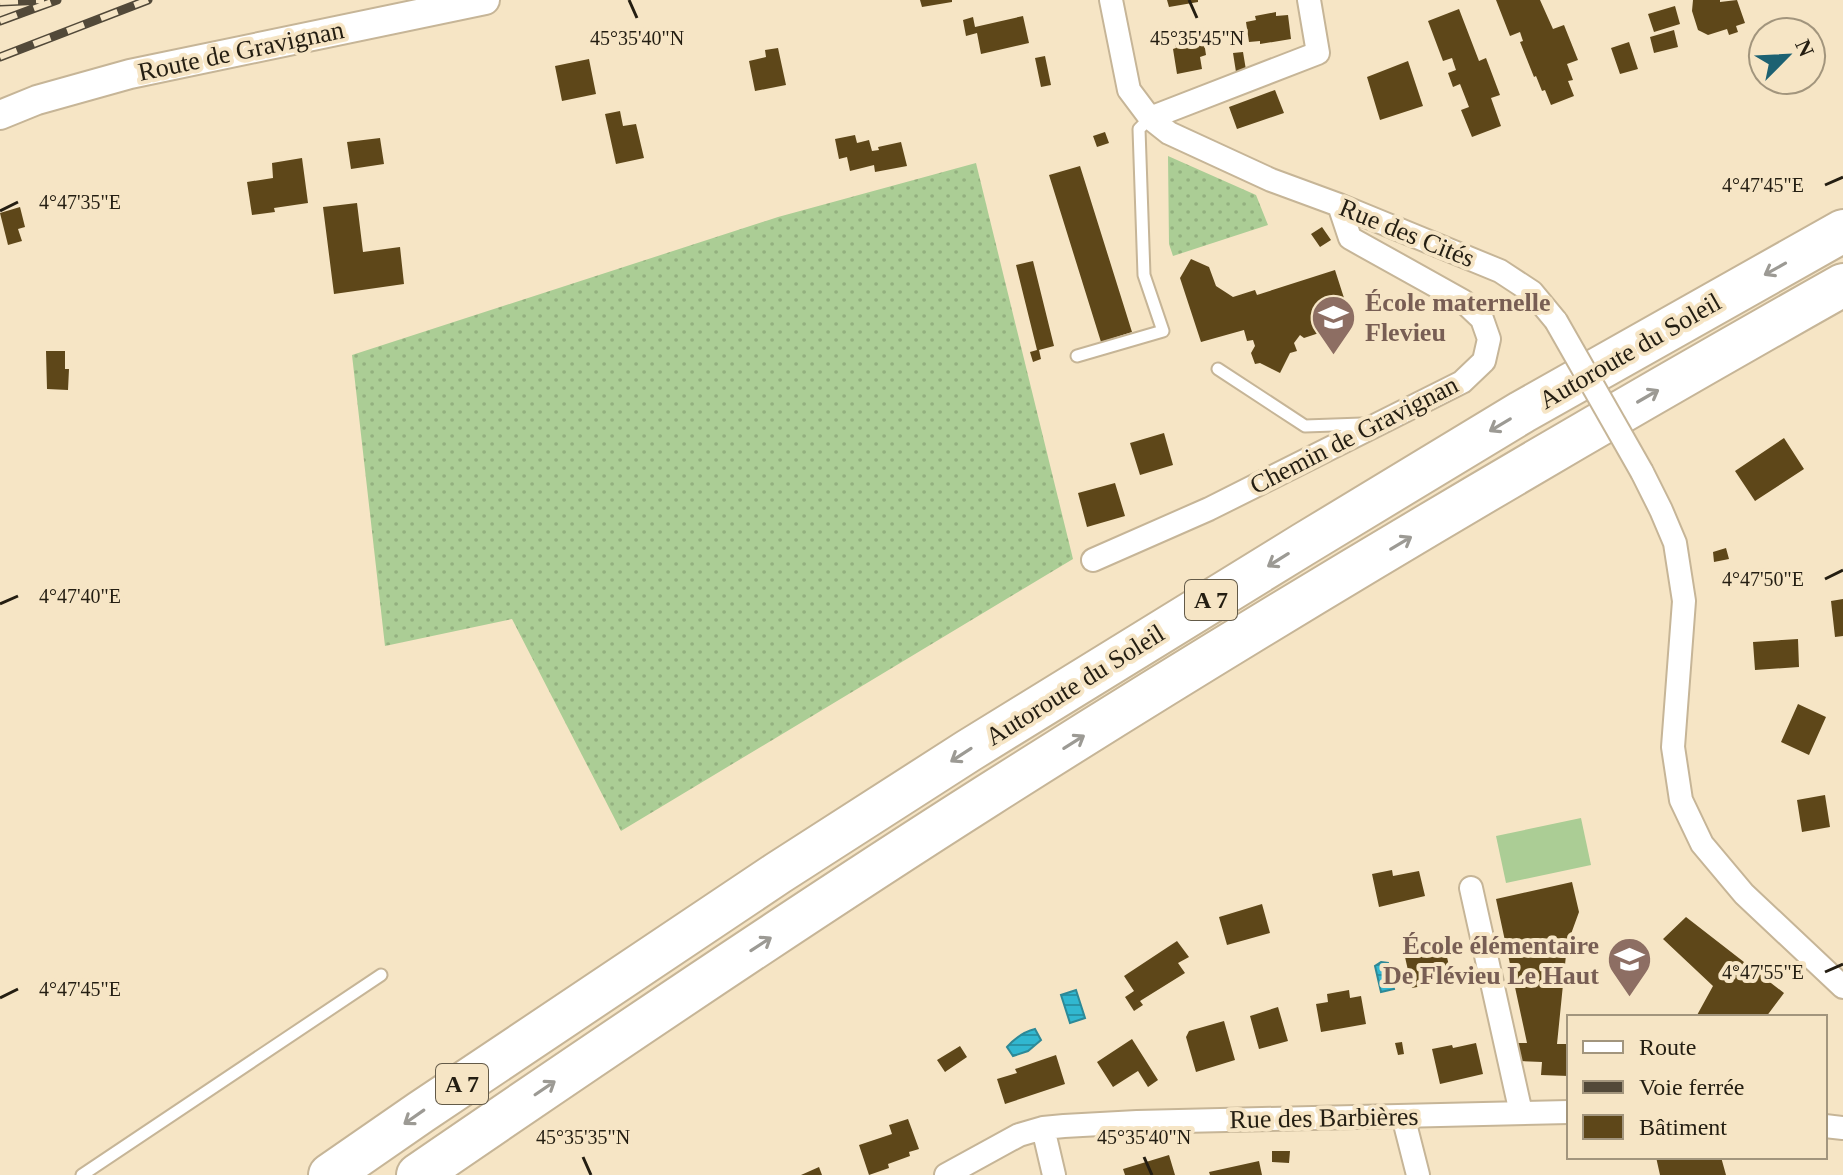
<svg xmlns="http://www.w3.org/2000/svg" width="1843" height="1175" font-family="Georgia,serif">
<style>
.grass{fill:url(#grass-dots)}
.pitch{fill:#abcd95}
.water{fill:url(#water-rules);stroke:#2d8997;stroke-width:2}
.building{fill:#5e4719}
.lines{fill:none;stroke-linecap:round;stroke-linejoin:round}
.service-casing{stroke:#c6b597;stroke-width:15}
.minor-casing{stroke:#c6b597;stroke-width:26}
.tertiary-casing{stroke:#c6b597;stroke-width:32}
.motorway-casing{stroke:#c6b597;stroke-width:46}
.service{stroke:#fff;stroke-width:11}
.minor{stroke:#fff;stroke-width:22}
.tertiary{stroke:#fff;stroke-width:28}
.motorway{stroke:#fff;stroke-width:42}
.rail-casing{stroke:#524939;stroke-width:9}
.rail{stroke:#f6e5c5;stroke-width:6;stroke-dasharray:18;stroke-linecap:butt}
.minor-bridge-casing{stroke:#c6b597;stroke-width:26;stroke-linecap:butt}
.minor-bridge{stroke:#fff;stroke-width:22}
.oneway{stroke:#9c9a94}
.ticks{fill:none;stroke:#241e12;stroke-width:3}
.labels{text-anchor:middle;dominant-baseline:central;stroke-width:8;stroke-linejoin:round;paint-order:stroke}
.shield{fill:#f6e5c5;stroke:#635a48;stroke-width:2}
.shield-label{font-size:24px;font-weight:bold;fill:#241e12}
.street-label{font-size:26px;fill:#241e12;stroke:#f6e5c5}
.education-label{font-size:26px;font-weight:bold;fill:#785e54;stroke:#f6e5c5;text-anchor:start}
.ticks-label{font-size:20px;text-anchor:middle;fill:#241e12;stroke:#f6e5c5;stroke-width:8;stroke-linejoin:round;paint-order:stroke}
</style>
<defs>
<pattern id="grass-dots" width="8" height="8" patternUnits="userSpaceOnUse" patternTransform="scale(2)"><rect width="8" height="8" fill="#abcd95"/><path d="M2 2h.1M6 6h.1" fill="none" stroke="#93b07f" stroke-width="1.8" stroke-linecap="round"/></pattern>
<pattern id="water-rules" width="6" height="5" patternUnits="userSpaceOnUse" patternTransform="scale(2)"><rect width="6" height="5" fill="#31b7d0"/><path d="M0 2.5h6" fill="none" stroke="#2994a7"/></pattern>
</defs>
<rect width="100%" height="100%" fill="#f6e5c5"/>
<path class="grass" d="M1168 156 1256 195 1268 225 1173 256 1169 244Z
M976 163 1073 559 621 831 512 619 385 646 352 355 778 217Z"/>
<path class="pitch" d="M1581 818 1591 865 1506 883 1496 836Z"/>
<path class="water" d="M1381 962 1388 963 1394 989 1381 992 1375 966Z
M1076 990 1085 1018 1070 1023 1061 995Z
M1035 1029 1041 1040 1028 1051 1013 1056 1007 1047C1015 1038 1023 1032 1035 1029Z"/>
<path class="building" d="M920 0H952V2L922 7Z
M1167 0H1198V2L1169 7Z
M1496 0H1540L1553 29 1564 25 1578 60 1567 64 1573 80 1568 81 1574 96 1551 105 1545 90 1542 91 1536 76 1534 77 1520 42 1523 41 1520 32 1510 36Z
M1693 0H1720V2L1737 0 1745 23 1736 26 1738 32 1729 35 1727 29 1708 35 1698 30 1692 11Z
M1675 6 1680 24 1654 32 1648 14Z
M1459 9 1479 61 1486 58 1500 95 1491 98 1501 126 1472 137 1461 110 1469 107 1460 84 1453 87 1448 73 1456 70 1452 58 1443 61 1428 21Z
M1276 12V16L1288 15 1291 39 1260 44V41L1249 42 1246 22 1256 20 1255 16Z
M1023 16 1029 43 981 54 977 33 966 36 963 20 973 17 975 27Z
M1202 29 1206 55 1200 57 1202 69 1177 74 1173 49 1176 48 1174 35Z
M1674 30 1678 47 1654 53 1650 37Z
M1629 42 1638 69 1620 74 1611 48Z
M778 48 786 85 755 91 749 61 766 57 765 50Z
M1243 52 1246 70 1236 72 1233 53Z
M1045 56 1051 85 1041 87 1035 58Z
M589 59 596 94 562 101 555 66Z
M1408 61 1423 106 1380 120 1367 77Z
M1275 90 1284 113 1237 129 1229 107Z
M620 111 623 126 636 124 644 158 616 164 605 114Z
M1105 132 1109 143 1097 147 1093 136Z
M855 135 857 143 869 140 872 151 879 150 878 147 901 142 907 166 875 172 874 165 850 171 847 157 839 159 835 139Z
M380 138 384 164 351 169 347 142Z
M302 158 308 203 274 208 275 212 252 215 247 182 273 178 272 163Z
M1080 166 1132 332 1101 342 1049 175Z
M357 203 363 252 400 247 404 284 334 294 323 207Z
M20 207 25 227 18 229 22 241 8 245 0 213Z
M1322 227 1331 240 1320 247 1311 234Z
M1191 259 1209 267 1216 286 1233 297 1255 290 1257 295 1335 270 1344 298 1320 306 1328 330 1304 338 1300 335 1294 343 1297 351 1290 353 1280 373 1260 363 1255 364 1251 353 1255 346 1253 340 1247 341 1244 330 1201 342 1180 278Z
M1033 261 1054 346 1039 350 1041 359 1033 362 1030 352 1037 350 1016 265Z
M46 351H65V369H69L68 390 47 389Z
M1164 433 1173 465 1140 475 1130 443Z
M1784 438 1804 469 1755 501 1735 471Z
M1115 483 1125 516 1087 527 1078 493Z
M1726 548 1729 559 1714 562 1713 552Z
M1843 599V636L1835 637 1831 601Z
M1798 639 1799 667 1755 670 1753 642Z
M1798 704 1826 717 1809 755 1781 742Z
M1825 795 1830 827 1802 832 1797 800Z
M1392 870 1393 876 1419 871 1425 896 1379 907 1372 874Z
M1572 882 1579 912 1567 945 1557 1044H1569V1076L1541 1075 1542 1062 1518 1061 1514 1043H1527L1496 899Z
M1262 904 1270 933 1227 945 1219 917Z
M1686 917 1784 993 1766 1017H1696L1713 986 1663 939Z
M1177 941 1189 957 1178 963 1185 973 1140 1001 1143 1005 1134 1011 1125 997 1134 991 1124 976Z
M1445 948 1451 975 1433 979V984L1412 988 1405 957Z
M1349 990 1350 998 1361 996 1366 1024 1321 1032 1316 1004 1328 1002 1327 994Z
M1278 1007 1288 1041 1259 1049 1250 1016Z
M1224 1021 1235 1060 1196 1072 1186 1037 1189 1031Z
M1132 1039 1158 1080 1148 1087 1138 1071 1113 1087 1097 1062Z
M1402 1042 1404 1054 1398 1055 1395 1043Z
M1476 1043 1483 1074 1440 1084 1432 1049 1452 1045 1453 1048Z
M960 1046 967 1057 945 1072 937 1060Z
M1056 1055 1065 1084 1005 1104 997 1079 1017 1073 1015 1069Z
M908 1119 919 1149 909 1152 910 1156 888 1164 889 1168 869 1175 859 1145 892 1134 889 1125Z
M1272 1151H1290L1289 1163 1272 1162Z
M1169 1155 1175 1175H1125L1123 1169Z
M1656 1157H1721L1726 1175H1660Z
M1259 1161 1262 1175H1210L1209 1172Z
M819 1167 822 1175H801Z"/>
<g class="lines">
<defs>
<path id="service" d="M1077 356 1163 331 1144 275 1139 129 1150 118
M1218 369 1305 426 1362 424 1367 425
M82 1175 381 975"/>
<path id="minor" d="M1111 0 1129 90 1150 118 1169 133 1271 180 1339 205 1500 271 1532 292 1556 321
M1150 118 1318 53 1309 0
M1642 472 1661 510 1675 543 1684 601 1673 747 1681 800 1702 844 1744 894 1843 987
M1093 560 1209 509 1462 382 1484 361 1489 339 1482 319 1463 301 1350 238 1339 205
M1471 888 1521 1113
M1403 1116 1418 1175
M1825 1126 1843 1128
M1043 1128 1054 1175
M946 1175 1019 1135 1043 1128 1064 1126 1137 1122 1569 1112"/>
<path id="tertiary" d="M0 115 37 100 130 74 485 0"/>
<path id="motorway" d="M330 1175 421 1112 778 873 968 751 1304 544 1522 412 1843 231
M418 1175C606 1046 795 918 987 796 1267 618 1554 448 1843 285"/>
</defs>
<use href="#service" class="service-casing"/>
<use href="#minor" class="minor-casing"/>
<use href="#tertiary" class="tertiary-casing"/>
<use href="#motorway" class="motorway-casing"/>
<use href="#service" class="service"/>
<use href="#minor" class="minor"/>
<use href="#tertiary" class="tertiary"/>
<use href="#motorway" class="motorway"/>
<defs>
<path id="rail" d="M0 2 44 0
M0 21 57 0
M0 57 148 0"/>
</defs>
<use href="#rail" class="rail-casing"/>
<use href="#rail" class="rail"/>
<defs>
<path id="minor-bridge" d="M1556 321 1642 472"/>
</defs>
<use href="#minor-bridge" class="minor-bridge-casing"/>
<use href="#minor-bridge" class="minor-bridge"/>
</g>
<defs><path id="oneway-shaft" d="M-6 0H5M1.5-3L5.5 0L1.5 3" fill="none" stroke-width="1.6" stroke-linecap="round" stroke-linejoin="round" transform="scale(2)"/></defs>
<g class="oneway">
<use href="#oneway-shaft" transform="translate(1775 269) rotate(151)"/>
<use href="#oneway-shaft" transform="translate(1648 396) rotate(-30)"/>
<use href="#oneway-shaft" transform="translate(1500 425) rotate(149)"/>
<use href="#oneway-shaft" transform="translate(1401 543) rotate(-31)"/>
<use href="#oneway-shaft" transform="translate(1278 560) rotate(148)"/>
<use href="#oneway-shaft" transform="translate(1074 742) rotate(-32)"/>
<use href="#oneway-shaft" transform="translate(961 755) rotate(147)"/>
<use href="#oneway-shaft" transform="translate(761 944) rotate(-33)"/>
<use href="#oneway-shaft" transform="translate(545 1088) rotate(-34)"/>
<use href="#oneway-shaft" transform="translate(414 1117) rotate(145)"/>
</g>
<path class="ticks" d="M629 0 637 18M1189 0 1197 18M1825 185 1843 177M0 211 18 202M1825 579 1843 570M0 604 18 596M1825 972 1843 964M0 998 18 989M583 1157 591 1175M1144 1157 1152 1175"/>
<defs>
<symbol id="school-pin" viewBox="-11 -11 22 30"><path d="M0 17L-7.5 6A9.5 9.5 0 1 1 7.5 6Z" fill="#8d6e63" stroke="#f6e5c5"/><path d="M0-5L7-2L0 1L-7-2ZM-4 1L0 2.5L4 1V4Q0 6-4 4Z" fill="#fff"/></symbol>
</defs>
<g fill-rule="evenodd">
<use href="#school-pin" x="1308" y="292" width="51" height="69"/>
<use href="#school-pin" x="1604" y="934" width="51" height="69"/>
</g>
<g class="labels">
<g class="shield">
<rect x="1185" y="580" width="52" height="40" rx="6"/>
<rect x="436" y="1064" width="52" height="40" rx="6"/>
</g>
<g class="shield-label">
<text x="1211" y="600">A 7</text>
<text x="462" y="1084">A 7</text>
</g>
<g class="street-label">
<text transform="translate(241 51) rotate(-12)">Route de Gravignan</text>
<text transform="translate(1407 233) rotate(22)">Rue des Cités</text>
<text transform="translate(1630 351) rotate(-30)">Autoroute du Soleil</text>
<text transform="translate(1354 435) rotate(-27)">Chemin de Gravignan</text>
<text transform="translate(1075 685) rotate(-32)">Autoroute du Soleil</text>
<text transform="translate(1324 1118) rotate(-1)">Rue des Barbières</text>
</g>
<g class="education-label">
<text x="1365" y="302">École maternelle<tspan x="1365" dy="30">Flevieu</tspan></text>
<text x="1599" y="945" text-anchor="end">École élémentaire<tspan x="1599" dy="30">De Flévieu Le Haut</tspan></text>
</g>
</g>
<g class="ticks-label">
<text x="637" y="45">45°35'40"N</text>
<text x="1197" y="45">45°35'45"N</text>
<text x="1763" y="192">4°47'45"E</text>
<text x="80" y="209">4°47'35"E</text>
<text x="1763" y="586">4°47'50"E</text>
<text x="80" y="603">4°47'40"E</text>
<text x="1763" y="979">4°47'55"E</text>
<text x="80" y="996">4°47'45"E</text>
<text x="583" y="1144">45°35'35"N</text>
<text x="1144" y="1144">45°35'40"N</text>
</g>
<rect x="1567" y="1015" width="260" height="144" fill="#f6e5c5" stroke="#a2957d" stroke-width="2"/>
<rect x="1583" y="1041" width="40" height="12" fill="#ffffff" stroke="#a2957d" stroke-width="2"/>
<text x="1639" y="1055" font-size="24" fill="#241e12">Route</text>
<rect x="1583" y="1081" width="40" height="12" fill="#524939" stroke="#a2957d" stroke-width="2"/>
<text x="1639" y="1095" font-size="24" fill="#241e12">Voie ferrée</text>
<rect x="1583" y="1115" width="40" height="24" fill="#5e4719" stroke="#a2957d" stroke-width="2"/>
<text x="1639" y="1135" font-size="24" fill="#241e12">Bâtiment</text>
<g transform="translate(1787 56) rotate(66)"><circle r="38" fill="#f6e5c5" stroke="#a2957d" stroke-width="2"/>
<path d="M0-6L14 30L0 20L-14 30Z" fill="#1c6172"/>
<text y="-12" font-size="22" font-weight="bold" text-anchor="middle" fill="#241e12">N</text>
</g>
</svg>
